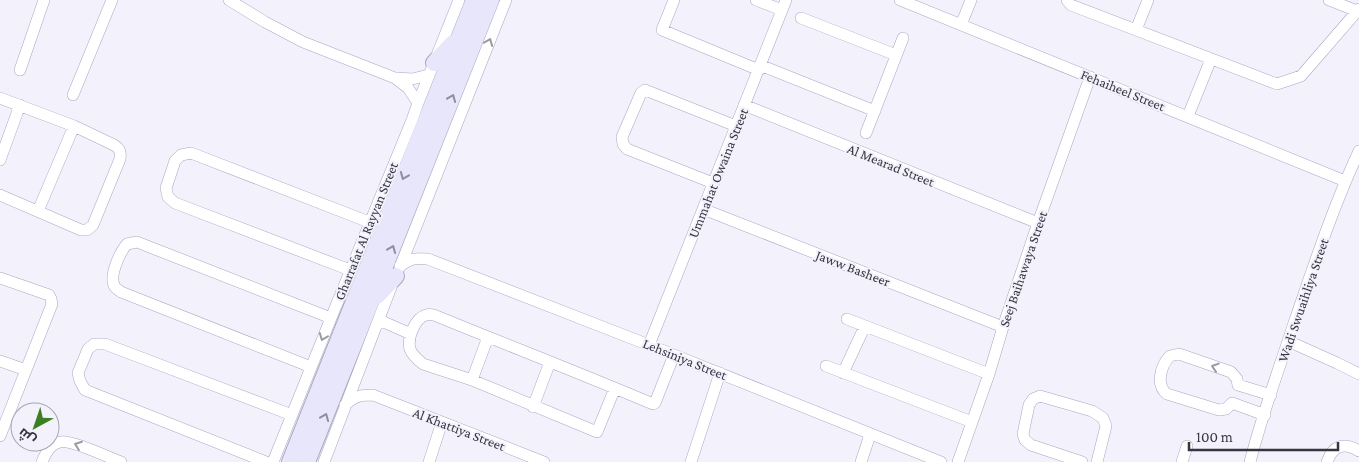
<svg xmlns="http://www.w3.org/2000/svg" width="1359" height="462" font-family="'Crimson Pro',Cairo,serif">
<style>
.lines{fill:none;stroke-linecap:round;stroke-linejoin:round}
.minor-casing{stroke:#a9a7c0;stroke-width:12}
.secondary-casing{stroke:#a9a7c0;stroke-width:18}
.minor{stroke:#fff;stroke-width:11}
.secondary{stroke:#e8e6fa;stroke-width:16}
.oneway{stroke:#9a9aa0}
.oneway2{stroke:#8f8e9d}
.labels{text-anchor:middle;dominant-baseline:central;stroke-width:4;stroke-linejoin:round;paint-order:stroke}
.street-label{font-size:14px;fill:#363540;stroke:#f2f1fc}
</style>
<rect width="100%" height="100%" fill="#f2f1fc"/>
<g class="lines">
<defs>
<path id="minor" d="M229 0 265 22 303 42 395 78 408 88 418 103
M674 0 662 30 759 70
M756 0 782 10
M900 0 1345 181
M1067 0 1071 5 1277 84 1301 76 1359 9
M1329 0 1357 11
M801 18 896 55
M961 25 971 0
M1136 30 1148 0
M760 65 875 111
M20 70 44 0
M397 78 412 79 429 75
M73 95 112 0
M0 98 74 126 114 145C120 149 121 152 120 159L93 225 87 230H81L0 195
M744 105 1038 223
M1188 116 1211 59
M866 133 903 38
M0 160 20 105
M713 183 627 149 623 144 622 137 641 93 645 90 736 126
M703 209 1003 327
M38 211 74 126
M400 266C411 258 415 258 428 259L649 345 941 462
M400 267 506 0
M350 270 175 203 168 197 166 188 175 161 181 155 191 153 369 222
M0 278 49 295 51 299 52 304 0 436
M847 319 989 374
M379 320 411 334
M1288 341 1337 363 1359 374
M649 345 786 0
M0 361 26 370
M826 366 972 422
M311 367 121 292C119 290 116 289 115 287 108 277 120 252 127 244L137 242 331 318
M843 373 865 326
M472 380 488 337
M615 388 597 432 472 380 423 364C418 360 412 355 410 349 407 338 415 318 426 315 429 314 432 315 434 315 507 345 580 373 653 404L655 403 674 355
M345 405C355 396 361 395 373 395L544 462
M533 407 550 362
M1265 415 1232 403 1226 409 1219 410 1167 394C1155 385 1161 365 1170 356L1179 354 1231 372 1237 379 1238 385 1271 395
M42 462C45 454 51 444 60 442 70 439 110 458 121 462
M266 462 85 390 80 381 78 373 88 349 94 344H105L292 415
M273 462 331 318 412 120 418 103 459 0
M324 462 393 282
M429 462 442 422
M691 462 720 373
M861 462 870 435
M958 462 989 374 1003 327 1038 223 1090 77
M1082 462 1031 445 1025 440 1023 434 1029 405 1033 399 1040 396 1092 411 1103 418 1106 426 1097 462
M1182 462 1187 446
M1250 462C1262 415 1279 369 1294 323 1314 265 1333 207 1359 151
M1327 462C1333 445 1344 442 1359 451"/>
<path id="secondary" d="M434 63 453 43
M377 296 396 276
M290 462 474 0
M307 462 491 0"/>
</defs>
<use href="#minor" class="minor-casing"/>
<use href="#secondary" class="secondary-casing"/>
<use href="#minor" class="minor"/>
<use href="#secondary" class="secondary"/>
</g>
<defs><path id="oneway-chevron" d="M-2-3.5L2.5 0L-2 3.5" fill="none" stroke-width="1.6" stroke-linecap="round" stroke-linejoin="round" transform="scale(1.25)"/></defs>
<g class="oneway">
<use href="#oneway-chevron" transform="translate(489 42) rotate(-68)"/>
<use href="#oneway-chevron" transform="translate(323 337) rotate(111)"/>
<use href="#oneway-chevron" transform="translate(1215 367) rotate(-162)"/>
<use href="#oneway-chevron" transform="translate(78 445) rotate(-160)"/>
</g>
<g class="oneway2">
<use href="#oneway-chevron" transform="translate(452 98) rotate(-68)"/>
<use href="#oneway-chevron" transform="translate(404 176) rotate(112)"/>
<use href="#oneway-chevron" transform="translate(392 249) rotate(-68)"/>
<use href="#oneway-chevron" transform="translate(325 417) rotate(-68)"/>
</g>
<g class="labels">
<g class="street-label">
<text transform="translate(1123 90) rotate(22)">Fehaiheel Street</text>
<text transform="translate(891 165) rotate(22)">Al Mearad Street</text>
<text transform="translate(718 173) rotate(-68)">Ummahat Owaina Street</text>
<text transform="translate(366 231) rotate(-68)">Gharrafat Al Rayyan Street</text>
<text transform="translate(853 268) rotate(21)">Jaww Basheer</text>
<text transform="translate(1023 269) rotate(-71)">Seej Baihawaya Street</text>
<text transform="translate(1303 300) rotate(-71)">Wadi Swuaihliya Street</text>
<text transform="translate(685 359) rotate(22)">Lehsiniya Street</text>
<text transform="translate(459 429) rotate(21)">Al Khattiya Street</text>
</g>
</g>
<g transform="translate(35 427) rotate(220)"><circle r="24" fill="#f2f1fc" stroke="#a7a6b1"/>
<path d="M0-4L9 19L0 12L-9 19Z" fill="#3a8023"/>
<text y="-8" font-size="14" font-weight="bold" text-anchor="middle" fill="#363540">ش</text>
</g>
<path d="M1189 442v8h149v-8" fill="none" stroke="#363540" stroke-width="2.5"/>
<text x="1196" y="442" font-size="15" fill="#363540" stroke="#f2f1fc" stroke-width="4" paint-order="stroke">100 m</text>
</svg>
